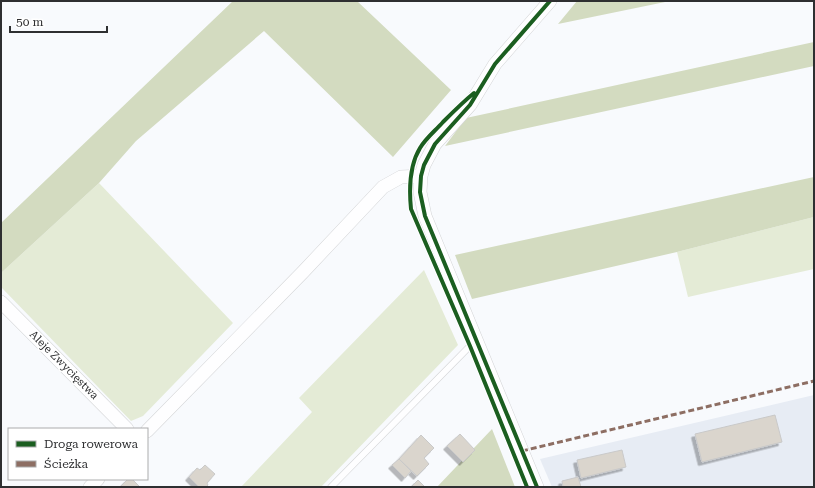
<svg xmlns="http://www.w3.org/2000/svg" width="815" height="488" font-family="'Roboto Serif',serif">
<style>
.built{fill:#e7ecf4}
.green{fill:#e4ebd6}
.forest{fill:#d3dbc0}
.building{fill:#dad5cd;stroke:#c9c9c9;filter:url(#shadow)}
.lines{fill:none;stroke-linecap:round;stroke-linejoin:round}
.service-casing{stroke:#d4d5d7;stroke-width:7}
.minor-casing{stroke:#d4d5d7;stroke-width:14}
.service{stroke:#fefeff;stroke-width:6}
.minor{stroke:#fefeff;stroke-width:13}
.quiet{stroke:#8d6e63;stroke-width:3;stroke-dasharray:6 3;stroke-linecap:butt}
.cycleway-casing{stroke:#fff;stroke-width:6}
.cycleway{stroke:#1b5e20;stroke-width:4}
.labels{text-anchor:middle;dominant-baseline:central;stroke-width:3;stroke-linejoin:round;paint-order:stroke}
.street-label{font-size:11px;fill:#2e2f31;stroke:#fff}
</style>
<defs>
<filter id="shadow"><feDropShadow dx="-3.5" dy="3.5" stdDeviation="0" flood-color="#0004"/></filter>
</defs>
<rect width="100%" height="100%" fill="#f8fafd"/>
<path class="built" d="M814 395V487H552L540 459Z"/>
<path class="green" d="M99 183 233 323 143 416 131 421 1 287V273Z
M814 217V269L688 297 677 252Z
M424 270 458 345 321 487H241L312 412 299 398Z"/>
<path class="forest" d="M233 1H357L451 90 393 157 264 31 136 141 99 183 1 273V223Z
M577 1H670L558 24Z
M814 42V66L445 146 466 118Z
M814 177V217L677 252 472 299 455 255Z
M492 429 515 487H437Z"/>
<path class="building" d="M775 415 782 442 702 462 695 434Z
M460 434 475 450 463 462 447 446Z
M421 435 434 448 424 458 429 464 417 476 399 459Z
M622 450 626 467 581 478 577 460Z
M399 459 411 471 405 478 392 465Z
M205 465 215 474 207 483 208 485 206 487H199L189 477 197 468 200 470Z
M578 477 581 487H563L562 481Z
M128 479H132L140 487H120Z
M418 480 425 487H411Z"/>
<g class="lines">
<defs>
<path id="service" d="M331 487 470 346 477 343"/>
<path id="minor" d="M1 302 127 429
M147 431 303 272 383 187 401 177 421 176
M90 487 98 479
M537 487 425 216 420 192 421 176 424 165 435 144 470 105 495 64 550 1"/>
</defs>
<use href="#service" class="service-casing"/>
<use href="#minor" class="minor-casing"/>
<use href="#service" class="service"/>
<use href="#minor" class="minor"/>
<path class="quiet" d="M522 451 814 381"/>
<defs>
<path id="cycleway" d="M474 93C463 102 453 112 443 122 435 131 426 138 420 148 409 166 409 189 411 209L470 346 527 487
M537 487 425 216 420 192 421 176 424 165 435 144 470 105 495 64 550 1"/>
</defs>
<use href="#cycleway" class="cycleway-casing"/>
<use href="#cycleway" class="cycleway"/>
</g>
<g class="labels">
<g class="street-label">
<text transform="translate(64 365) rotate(45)">Aleje Zwycięstwa</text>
</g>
</g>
<rect width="815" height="488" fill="none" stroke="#2e2f31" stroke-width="4"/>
<rect x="8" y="428" width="140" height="52" fill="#ffffff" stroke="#abacad"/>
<rect x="16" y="441" width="20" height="6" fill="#1b5e20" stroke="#abacad"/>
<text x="44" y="448" font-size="12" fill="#2e2f31">Droga rowerowa</text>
<rect x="16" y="461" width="20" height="6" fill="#8d6e63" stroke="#abacad"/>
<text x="44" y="468" font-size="12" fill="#2e2f31">Ścieżka</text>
<path d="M10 26v6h97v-6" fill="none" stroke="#2e2f31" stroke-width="2"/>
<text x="16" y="26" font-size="12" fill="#2e2f31" stroke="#ffffff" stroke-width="3" paint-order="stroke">50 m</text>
</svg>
